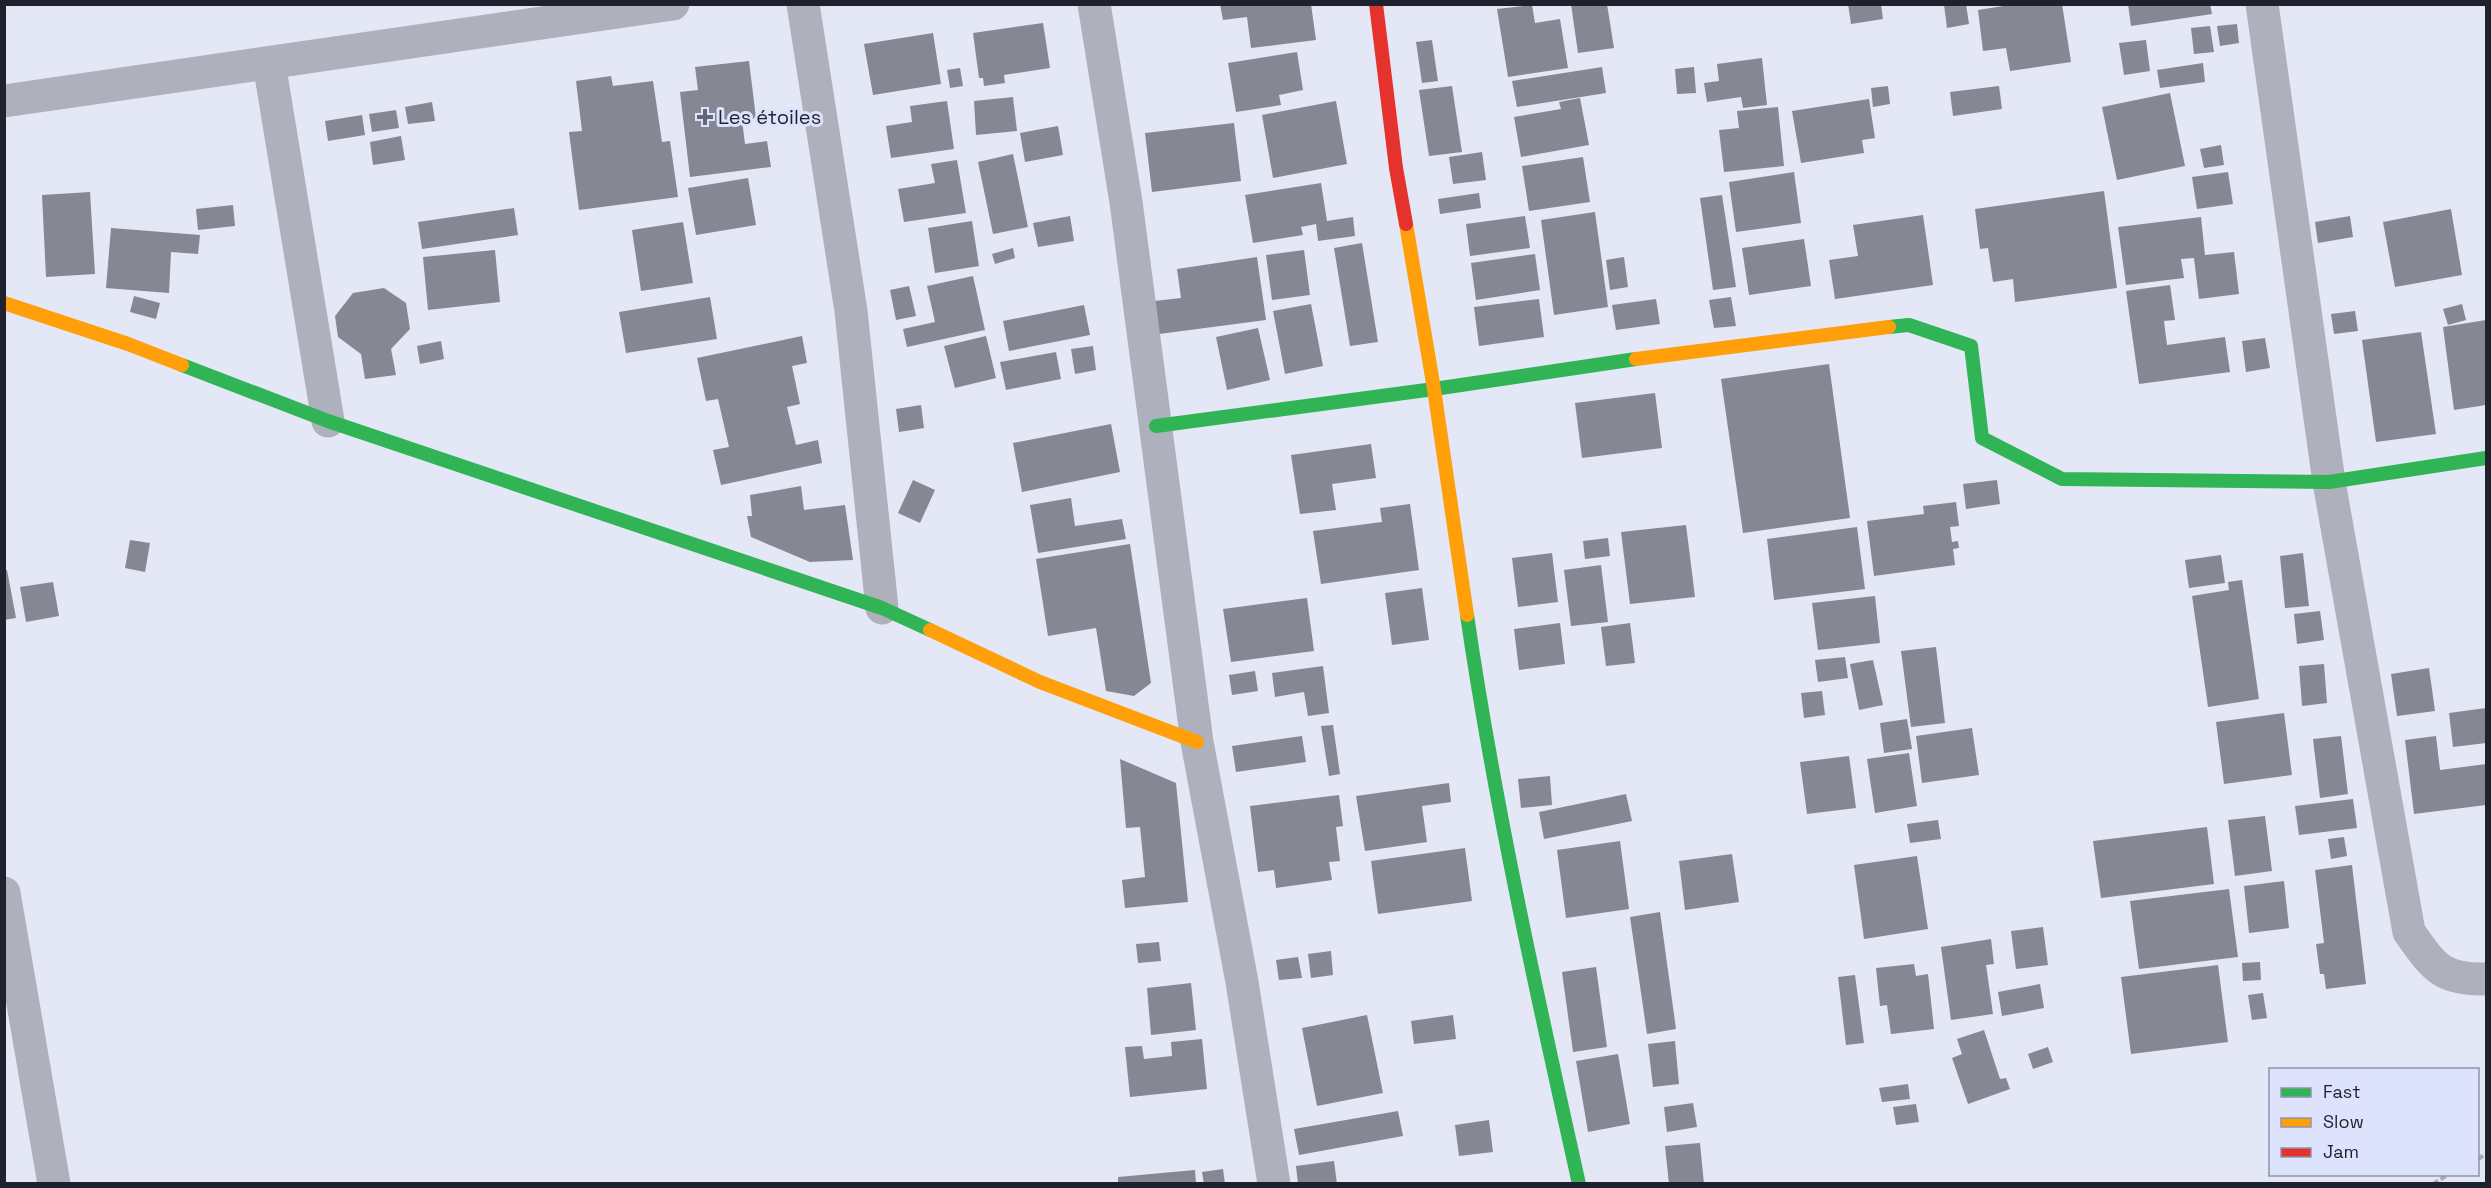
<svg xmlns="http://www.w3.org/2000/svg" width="2491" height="1188" font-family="'Space Grotesk',sans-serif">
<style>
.building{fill:#858793}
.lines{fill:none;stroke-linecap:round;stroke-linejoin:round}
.path{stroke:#a7a9b4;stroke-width:4;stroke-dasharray:6 3;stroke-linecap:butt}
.street{stroke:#aeb0bb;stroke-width:33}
.fast{stroke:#30b455;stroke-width:14}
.slow{stroke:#ff9f0a;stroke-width:14}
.jam{stroke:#e5322d;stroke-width:14}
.poi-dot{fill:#646673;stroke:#dde2fd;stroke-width:2}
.labels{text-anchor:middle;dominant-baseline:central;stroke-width:6;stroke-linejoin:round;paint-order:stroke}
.poi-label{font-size:20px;fill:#1f212d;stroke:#dde2fd;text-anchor:start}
</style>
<rect width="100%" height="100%" fill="#e4e7f6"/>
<path class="building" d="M1220 4H1311L1316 40 1251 48 1247 17 1223 20Z
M1571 4H1607L1614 48 1578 53Z
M1848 4H1881L1883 19 1851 24Z
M1966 4 1969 24 1947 28 1944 5Z
M2016 4H2062L2071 62 2010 71 2006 48 1983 51 1978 10Z
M2128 4H2210L2212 14 2131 26Z
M1532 5 1535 23 1560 19 1568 68 1508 77 1497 9Z
M1043 23 1050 68 1004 75 1005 83 984 86 983 78H979L973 33Z
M2237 24 2239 43 2220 46 2217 26Z
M2210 26 2214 52 2194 54 2191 28Z
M933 33 941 84 873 95 864 44Z
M1432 40 1438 81 1422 83 1416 42Z
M2146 40 2150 71 2124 75 2119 43Z
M1297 52 1303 90 1279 95 1281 105 1236 112 1228 63Z
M1762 58 1767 105 1743 108 1741 97 1707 102 1704 83 1719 81 1717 64Z
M749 61 756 118 742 120 745 144 767 141 771 167 690 177 680 92 698 90 695 67Z
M2203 63 2205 82 2160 88 2157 70Z
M1602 67 1606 93 1517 107 1512 81Z
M1694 67 1696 93 1677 94 1675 69Z
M960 68 963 86 950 88 947 70Z
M611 76 613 86 653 81 662 142 670 141 678 197 579 210 569 132 582 131 576 81Z
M1452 86 1462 152 1429 156 1419 90Z
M1888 86 1890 104 1873 107 1871 88Z
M1999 86 2002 109 1953 116 1950 92Z
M2170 93 2185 166 2117 180 2102 107Z
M1013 97 1017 131 976 135 974 101Z
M1580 98 1589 145 1521 157 1514 117 1561 109 1559 102Z
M1869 99 1875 138 1862 140 1864 153 1801 163 1792 111Z
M947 101 954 149 891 158 886 126 912 122 910 106Z
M1336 101 1347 164 1273 178 1262 115Z
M432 102 435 121 408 124 405 107Z
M1778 107 1784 166 1724 172 1719 130 1739 128 1737 111Z
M396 110 399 128 372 132 369 114Z
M362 115 365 135 328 141 325 121Z
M1234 123 1241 181 1152 192 1145 133Z
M1058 126 1063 155 1025 162 1020 133Z
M401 136 405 160 373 165 370 142Z
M2221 145 2224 165 2204 168 2200 149Z
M1482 152 1486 180 1453 184 1449 157Z
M1013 154 1028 227 993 234 978 162Z
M1583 157 1590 202 1529 211 1522 166Z
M957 160 966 213 904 222 898 189 935 183 931 164Z
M1794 172 1801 223 1736 232 1729 182Z
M2228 172 2233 204 2197 209 2192 177Z
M748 178 756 225 696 235 688 188Z
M1321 183 1327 221 1353 217 1355 236 1318 241 1316 224 1301 227 1303 235 1253 243 1245 195Z
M2104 191 2117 288 2015 302 2013 279 1993 282 1988 248 1980 249 1975 209Z
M90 192 95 274 46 277 42 195Z
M1479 193 1481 208 1440 214 1438 199Z
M1722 195 1736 287 1713 290 1700 198Z
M233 205 235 226 198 230 196 209Z
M514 208 518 235 422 249 418 222Z
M2451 209 2462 275 2395 287 2383 222Z
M1595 212 1608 307 1554 315 1541 220Z
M1923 215 1933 285 1835 299 1829 260 1858 256 1853 225Z
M1070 216 1074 241 1038 247 1033 223Z
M1525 216 1530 248 1470 256 1466 224Z
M2350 216 2353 237 2318 243 2315 222Z
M2201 217 2205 255 2234 252 2239 294 2199 299 2194 258 2181 259 2184 278 2126 285 2118 227Z
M972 221 979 266 935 273 928 228Z
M683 222 693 283 641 291 632 230Z
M111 228 200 235 198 254 171 252 169 293 106 288Z
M1804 239 1811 286 1749 295 1742 248Z
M1362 243 1378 342 1350 346 1334 248Z
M1013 248 1015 258 995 264 992 254Z
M495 250 500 302 428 310 423 257Z
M1304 250 1310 295 1272 300 1266 255Z
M1535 254 1540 290 1476 300 1471 263Z
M1257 257 1266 320 1159 334 1154 301 1181 298 1177 269Z
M1624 257 1628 287 1610 290 1606 260Z
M973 276 985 330 907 347 903 329 935 322 927 286Z
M2170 285 2175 320 2164 321 2167 345 2225 337 2230 372 2139 384 2126 291Z
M909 286 916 316 896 320 890 290Z
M384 288 406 303 410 329 391 349 396 375 365 379 361 354 338 337 335 316 353 293Z
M134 296 160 303 156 319 130 312Z
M710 297 717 339 626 353 619 312Z
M1731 297 1736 326 1714 328 1709 300Z
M1539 299 1544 337 1479 346 1474 307Z
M1656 299 1660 324 1616 330 1612 305Z
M1311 304 1323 366 1285 374 1273 311Z
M2462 304 2466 320 2448 325 2443 309Z
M1084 305 1090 335 1009 351 1003 321Z
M2355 311 2358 331 2334 334 2331 314Z
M2486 320V405L2454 410 2443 327Z
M1258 328 1270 380 1227 390 1216 337Z
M2421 332 2436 434 2376 442 2362 340Z
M802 336 807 363 792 366 800 404 787 407 796 445 818 440 822 463 721 485 713 450 729 447 718 399 706 401 697 358Z
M986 336 996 378 955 388 944 346Z
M2265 338 2270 368 2246 372 2242 341Z
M441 341 444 359 420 364 417 346Z
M1093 346 1096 370 1075 374 1071 349Z
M1056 352 1061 379 1006 390 1000 362Z
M1829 364 1850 518 1743 533 1721 379Z
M1655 393 1662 448 1582 458 1575 403Z
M921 405 924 428 899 432 896 409Z
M1111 424 1120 472 1022 492 1013 443Z
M1371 444 1376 478 1332 484 1336 510 1300 514 1291 455Z
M913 480 935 490 920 523 898 513Z
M1997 480 2000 504 1966 509 1963 484Z
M801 486 804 510 845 505 853 560 810 562 751 537 747 516H752L750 495Z
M1071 498 1075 526 1122 519 1126 539 1038 553 1030 505Z
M1956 502 1959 526 1950 527 1952 542 1958 541 1959 548 1953 549 1955 565 1874 576 1867 521 1924 514 1923 506Z
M1410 504 1419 570 1321 584 1313 531 1382 522 1380 508Z
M1686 525 1695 597 1630 604 1621 532Z
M1857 527 1865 589 1774 600 1767 539Z
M1608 538 1610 556 1585 559 1583 541Z
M130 540 150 543 145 572 125 568Z
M1130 544 1151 683 1134 696 1106 691 1096 628 1048 636 1036 559Z
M1552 553 1558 602 1518 607 1512 558Z
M2303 553 2309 606 2285 608 2280 556Z
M2221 555 2225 583 2189 588 2185 560Z
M1601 565 1608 622 1571 626 1564 570Z
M7 570 16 618 4 620V571Z
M2242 580 2259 699 2208 707 2192 596 2229 590 2228 582Z
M53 582 59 616 26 622 20 587Z
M1422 588 1429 640 1392 645 1385 593Z
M1875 596 1880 643 1818 650 1812 603Z
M1307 598 1314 651 1231 662 1223 609Z
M2320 611 2324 640 2297 644 2294 614Z
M1560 623 1565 664 1519 670 1514 629Z
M1630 623 1635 663 1606 666 1601 627Z
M1936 647 1945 723 1911 727 1901 651Z
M1845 657 1848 678 1818 682 1815 660Z
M1873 660 1883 705 1859 710 1850 664Z
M2324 664 2327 703 2302 706 2299 666Z
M1323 666 1329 713 1308 716 1304 692 1275 697 1272 673Z
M2429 668 2435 711 2397 716 2391 674Z
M1255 671 1258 691 1232 695 1229 675Z
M1822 691 1825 715 1804 718 1801 693Z
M2486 708V743L2453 747 2449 713Z
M2284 713 2292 775 2224 784 2216 722Z
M1907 719 1912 749 1884 753 1880 723Z
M1333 725 1340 774 1329 776 1321 726Z
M1972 728 1979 775 1922 783 1916 736Z
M1302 736 1306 762 1236 772 1232 746Z
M2341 736 2348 794 2320 798 2313 739Z
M2436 736 2440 770 2486 764V805L2414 814 2405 740Z
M1909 753 1917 806 1875 813 1867 759Z
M1849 756 1856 808 1807 814 1800 762Z
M1120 759 1176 783 1188 902 1125 908 1122 880 1145 877 1140 827 1126 828Z
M1550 776 1552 805 1521 808 1518 779Z
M1449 783 1451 802 1422 806 1427 842 1365 851 1356 796Z
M1626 794 1632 821 1544 839 1539 812Z
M1339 795 1343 826 1336 827 1340 861 1329 862 1332 880 1276 888 1274 870 1258 872 1250 806Z
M2353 799 2357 828 2299 835 2295 806Z
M2265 816 2272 871 2235 876 2228 820Z
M1938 820 1941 839 1910 843 1907 824Z
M2207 827 2214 884 2101 898 2093 841Z
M2344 837 2347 856 2331 859 2328 839Z
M1620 841 1629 909 1566 918 1557 850Z
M1465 848 1472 901 1378 914 1371 861Z
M1732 854 1739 902 1685 910 1679 861Z
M1917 856 1928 929 1864 939 1854 865Z
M2352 865 2366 984 2326 989 2324 974H2320L2316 944 2324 943 2315 870Z
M2284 881 2289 928 2249 933 2244 886Z
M2229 889 2238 957 2139 969 2130 901Z
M1660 912 1676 1029 1647 1034 1630 917Z
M2043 927 2048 965 2016 969 2011 931Z
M1991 939 1994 964 1986 965 1993 1014 1951 1020 1941 947Z
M1159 942 1161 961 1138 963 1136 944Z
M1331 951 1333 975 1311 978 1308 954Z
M1298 957 1302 978 1279 980 1276 960Z
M2260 962 2261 980 2243 981 2242 963Z
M1914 964 1916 976 1928 974 1934 1029 1891 1034 1887 1005 1880 1006 1876 968Z
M2218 965 2228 1042 2131 1054 2121 977Z
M1596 967 1607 1047 1573 1052 1562 972Z
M1855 975 1864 1043 1846 1045 1838 977Z
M1191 983 1196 1030 1151 1035 1147 988Z
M2040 984 2044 1008 2002 1016 1998 992Z
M2263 993 2267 1018 2252 1020 2248 995Z
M1367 1015 1383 1093 1317 1106 1302 1028Z
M1453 1015 1456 1039 1414 1044 1411 1021Z
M1984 1030 2000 1079 2006 1078 2010 1089 1968 1104 1952 1058 1962 1054 1957 1039Z
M1202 1039 1207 1089 1130 1097 1125 1047 1142 1046 1144 1059 1172 1056 1171 1042Z
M1675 1041 1679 1084 1653 1087 1648 1044Z
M2048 1047 2053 1062 2033 1069 2028 1054Z
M1618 1054 1630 1124 1588 1132 1576 1061Z
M1908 1084 1910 1099 1882 1102 1879 1088Z
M1693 1103 1697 1127 1667 1132 1664 1107Z
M1916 1104 1919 1122 1896 1125 1893 1107Z
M1398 1111 1403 1136 1299 1155 1294 1129Z
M1489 1120 1493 1152 1459 1156 1455 1125Z
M1700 1143 1704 1184H1669L1665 1146Z
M1334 1161 1337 1184H1298L1296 1166Z
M1223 1169 1225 1184H1204L1202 1172Z
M1195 1170 1196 1184H1118V1177Z"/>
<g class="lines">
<path class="path" d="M2478 1159 2486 1154
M2433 1184 2449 1174"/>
<path class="street" d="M803 4 851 311 882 608
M1094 4 1126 202 1197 742 1242 982 1274 1184
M2262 4 2329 482 2409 932C2434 967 2441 980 2486 979
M269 63 328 421
M4 101 673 4
M4 893 54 1184"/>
<path class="fast" d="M1889 327 1909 325 1971 346 1982 438 2062 479 2329 482 2486 458
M182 365 328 421 882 608 930 630
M1156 426 1434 389 1636 359
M1467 615C1495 807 1537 995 1579 1184"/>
<path class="slow" d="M1406 224 1434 389 1467 615
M4 303 128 344 182 365
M1636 359 1889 327
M930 630 1040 682 1197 742"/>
<path class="jam" d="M1376 4 1396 168 1406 224"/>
</g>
<path class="poi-dot" d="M702 108h6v6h6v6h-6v6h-6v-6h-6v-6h6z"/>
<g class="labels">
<g class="poi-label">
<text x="718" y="117">Les étoiles</text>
</g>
</g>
<rect width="2491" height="1188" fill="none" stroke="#1f212d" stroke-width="12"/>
<rect x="2269" y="1068" width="210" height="108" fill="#dde2fd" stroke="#9195aa" stroke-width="1.5"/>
<rect x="2281" y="1088" width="30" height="9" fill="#30b455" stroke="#9195aa" stroke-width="1.5"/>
<text x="2323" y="1098" font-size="18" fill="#1f212d">Fast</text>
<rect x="2281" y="1118" width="30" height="9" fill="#ff9f0a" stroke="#9195aa" stroke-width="1.5"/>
<text x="2323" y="1128" font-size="18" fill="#1f212d">Slow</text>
<rect x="2281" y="1148" width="30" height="9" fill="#e5322d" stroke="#9195aa" stroke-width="1.5"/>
<text x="2323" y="1158" font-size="18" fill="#1f212d">Jam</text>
</svg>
